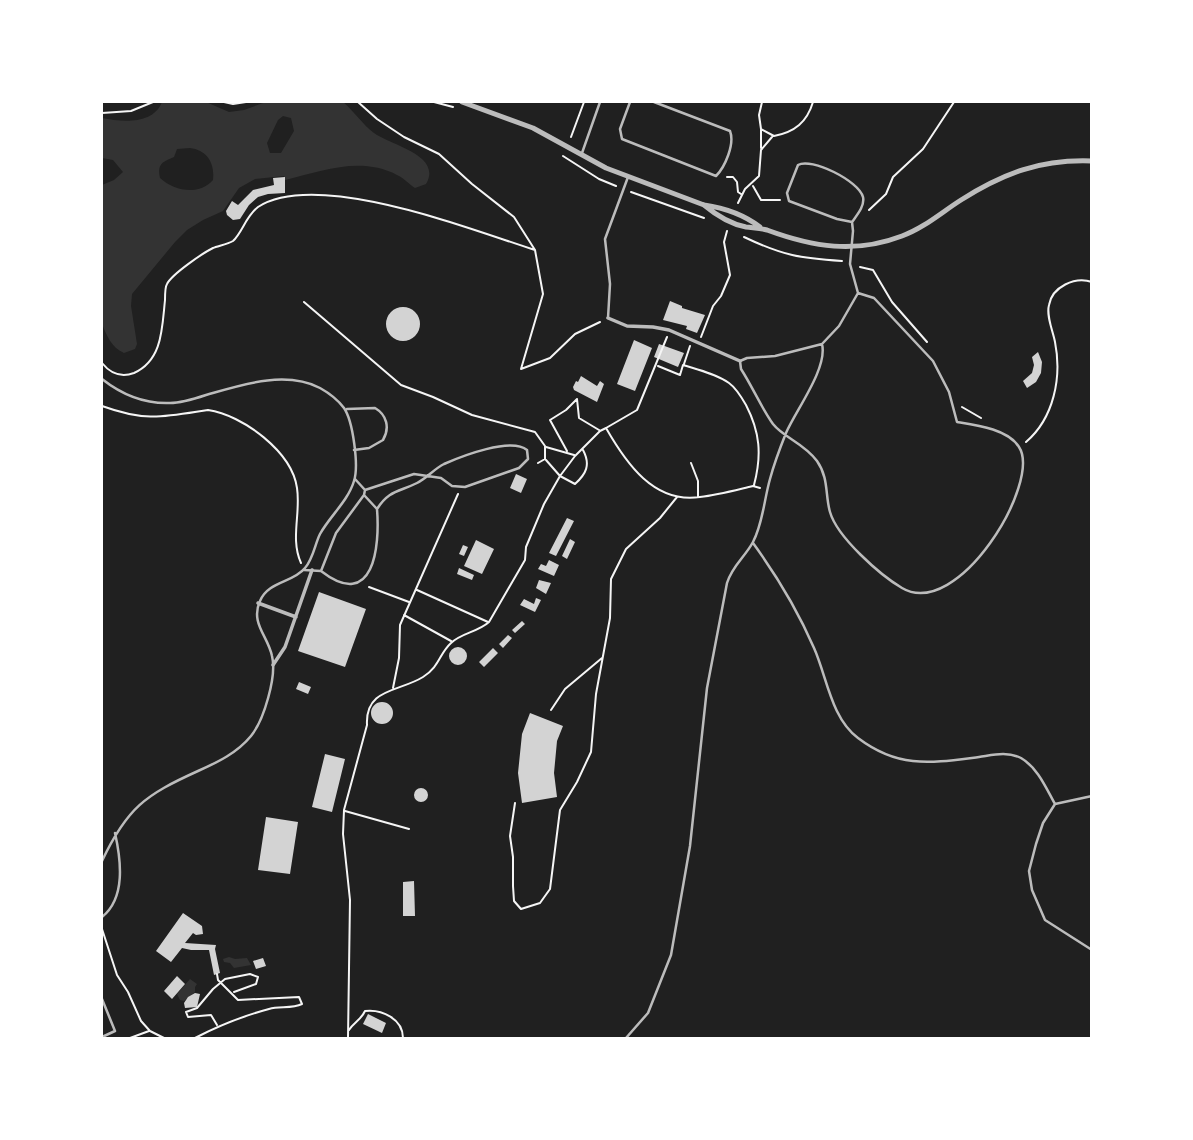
<svg xmlns="http://www.w3.org/2000/svg" width="1193" height="1140" font-family="'PT Sans Narrow',sans-serif">
<style>
.green{fill:#202020}
.water{fill:#333;fill-rule:evenodd}
.building{fill:#d3d3d3}
.lines{fill:none;stroke-linecap:round;stroke-linejoin:round}
.path{stroke:#f5f5f5;stroke-width:2}
.service{stroke:#bcbcbc;stroke-width:2.5}
.pedestrian{stroke:#bcbcbc;stroke-width:3.5}
.minor{stroke:#bcbcbc;stroke-width:5}
</style>
<rect width="100%" height="100%" fill="#111"/>
<path class="green" d="M102 102H1091V1038H102Z"/>
<path class="water" d="M162 102H206L229 112 244 110 266 102H343C354 111 362 124 374 133 390 145 443 155 426 184L415 188C409 184 404 178 397 175 361 156 322 171 285 180L284 176 255 179 239 188 223 211 203 220 187 230 175 242 132 294 131 306 137 344 135 349 124 353C111 347 107 336 102 324V185L114 180 123 172 113 160 102 158V118C122 122 153 125 162 102ZM283 116 291 118 294 131 281 153H270L267 143 278 120ZM190 148C207 150 215 163 213 180 199 196 174 191 160 178 157 164 162 162 174 157L177 149Z
M229 957 235 959 247 958 251 965 234 968 230 963 224 962 223 959Z
M190 979 197 984 195 987V992L184 1001 180 1000 177 994Z"/>
<path class="building" d="M285 177V193L268 194 258 197 249 205 240 219 233 220 227 215 226 211 232 201 238 205 253 190 274 185 273 178Z
M670 301 682 306V308L705 315 697 333 686 329 687 326 663 320Z
M386 324a17 17 0 1 1 34 0a17 17 0 1 1-34 0Z
M634 340 652 348 635 391 617 384Z
M659 344 684 353 678 367 654 357Z
M1038 352 1042 362 1041 373 1036 382 1027 388 1023 381 1032 373 1034 365 1032 357Z
M581 376 597 386 600 381 604 384 597 402 574 390 573 387 576 381 578 382Z
M516 474 527 479 521 493 510 488Z
M567 518 574 521 556 556 549 553Z
M570 539 575 542 567 559 562 556Z
M476 540 494 549 482 574 464 566Z
M463 545 468 547 464 556 459 554Z
M549 560 559 565 554 576 538 569 541 564 546 566Z
M459 568 474 575 472 580 457 574Z
M539 580 551 583 546 594 536 588Z
M319 592 366 609 345 667 298 651Z
M536 598 541 600 535 612 520 605 524 599 534 604Z
M522 621 525 624 515 633 512 630Z
M508 635 512 638 503 648 499 644Z
M449 656a9 9 0 1 1 18 0a9 9 0 1 1-18 0Z
M493 648 498 653 484 667 479 662Z
M299 682 311 687 308 694 296 689Z
M371 713a11 11 0 1 1 22 0a11 11 0 1 1-22 0Z
M530 713 563 726 557 741 554 773 557 797 522 803 518 773 522 734Z
M325 754 345 759 332 812 312 807Z
M414 795a7 7 0 1 1 14 0a7 7 0 1 1-14 0Z
M266 817 298 822 290 874 258 870Z
M414 881 415 916H403V882Z
M183 913 202 926 203 934 196 935 193 933 185 943 216 945 215 949 220 973 214 975 209 950H191L182 948 171 962 156 951Z
M263 958 266 966 256 969 253 961Z
M177 976 185 984 172 999 164 991Z
M195 993 200 994 197 1007 185 1008 184 1003 188 997Z
M368 1014 386 1023 382 1033 363 1024Z"/>
<g class="lines">
<path class="path" d="M224 102 233 104 246 102
M358 102 377 119 404 137 439 154 472 184 514 217 535 250 543 294 521 369 550 358 575 334 600 322
M434 102 453 107
M762 102 759 115 761 129 774 136C795 132 807 122 813 102
M102 113 131 111 153 102
M571 137 584 102
M761 148V130
M563 156 599 179 616 186
M727 177H733L737 182 738 192 741 194
M753 186 761 200H780
M631 192 704 218
M738 203 745 189 759 176 761 150 772 137
M869 210 886 194 893 177 923 149 954 102
M744 237C784 256 800 258 842 261
M860 267 873 270 892 302 927 342
M304 302 401 385 433 397 472 415 535 432 545 446V459L538 463
M667 337 637 410 606 428C626 463 654 504 700 497 718 495 736 490 753 486L760 488
M701 337 713 306 721 296 730 275 724 242 727 231
M102 363C110 373 120 378 134 373 163 360 162 327 165 300 165 295 165 287 167 284 172 274 203 253 213 248 218 246 228 244 233 241 242 233 246 216 258 207 317 169 472 230 535 250
M684 364 690 346
M658 366 680 375 683 365C699 370 716 374 729 383 736 388 742 398 746 405 760 432 762 455 754 485
M577 399 579 418 599 430
M102 406C146 422 163 417 208 410 243 415 292 452 297 488 301 513 290 539 301 563
M962 407 981 418
M1026 442C1054 418 1062 377 1055 342 1053 331 1046 316 1049 305 1052 287 1075 276 1092 282
M546 447 574 455
M567 451 550 420 566 410 577 399
M546 460 560 476 575 484C586 474 591 465 583 450
M691 463 698 481V497
M369 587 409 602
M417 590 488 622
M404 615 451 641
M393 688 399 658 400 625 458 494
M551 710 565 689 602 658
M515 803 510 836 513 857V886L514 901 521 909 540 903 550 889 560 810 577 782 591 752 596 694 610 618 611 579 626 549 660 518 677 497
M345 811 409 829
M102 929 117 975 128 992 141 1021 150 1031 164 1038
M217 1025 211 1015 188 1017 186 1012 197 1008 213 989 225 979 250 974 258 977 256 984 234 992
M349 1030C354 1022 361 1020 365 1011 382 1009 403 1019 403 1038
M130 1038 149 1031
M195 1038C218 1026 243 1016 269 1009 280 1006 292 1009 302 1004L299 997 238 1000 218 980 217 974
M348 1038 350 900 343 834 344 810 367 725C365 688 399 692 423 677 440 666 439 654 451 643 461 633 478 632 489 622L525 560 526 547 544 504 560 476 575 456 600 431 606 428"/>
<path class="service" d="M630 102 620 129 622 139 716 176C725 167 735 144 730 131L654 102
M582 153 600 102
M852 222 837 219 789 201 787 193 798 165C811 157 859 181 863 197 865 206 857 215 852 222L853 231 850 264 858 293 839 326 822 344 775 356 747 358 740 361 741 369C752 386 761 407 773 424 784 438 804 443 817 461 829 478 825 495 830 512 837 537 880 575 902 588 958 621 1042 482 1019 447 1008 429 976 425 957 422L949 392 933 361 874 298 858 293
M608 318 610 284 605 239 628 177
M102 379C121 394 145 404 170 403 182 403 194 399 206 395 241 385 285 370 320 388 329 393 338 400 344 408 353 421 359 466 354 481 348 501 330 516 320 534 315 544 313 559 305 568 293 583 268 581 260 601 250 623 268 636 272 656 277 676 264 720 251 736 237 753 218 762 198 771 145 795 127 808 102 861
M347 409 375 408C387 415 390 428 383 440L369 448 354 450
M365 490 414 474 441 478 452 486 465 487 519 468 528 459 527 450C511 437 462 456 444 464 434 469 427 478 417 483 399 492 389 490 377 509
M753 543C777 576 798 611 814 648 827 677 831 718 858 738 899 769 931 763 979 757 993 755 1007 751 1021 758 1038 768 1046 788 1055 804
M304 570 321 571 336 533 364 495 365 490 355 479
M321 571C374 612 380 546 377 509L364 495
M1092 796 1055 804 1043 823 1036 844 1029 871 1032 890 1045 920 1092 950
M102 917C126 898 121 860 115 833
M102 999 115 1031 102 1037
M626 1038 648 1013 671 955 690 846 707 688 727 583C732 566 745 557 753 542 763 523 764 500 770 479 774 464 780 448 786 433 796 410 828 368 822 344"/>
<path class="pedestrian" d="M608 318 627 326 653 327 669 330 740 361
M258 603 296 617
M273 665 285 647 312 570"/>
<path class="minor" d="M462 102 533 128 606 168 704 205C725 208 743 214 760 227
M704 205C716 215 730 224 746 227 753 228 760 228 767 230 813 247 855 254 902 236 924 228 942 212 961 200 1004 173 1041 159 1092 161"/>
</g>
<rect width="1193" height="1140" fill="none" stroke="#ffffff" stroke-width="206"/>
</svg>
